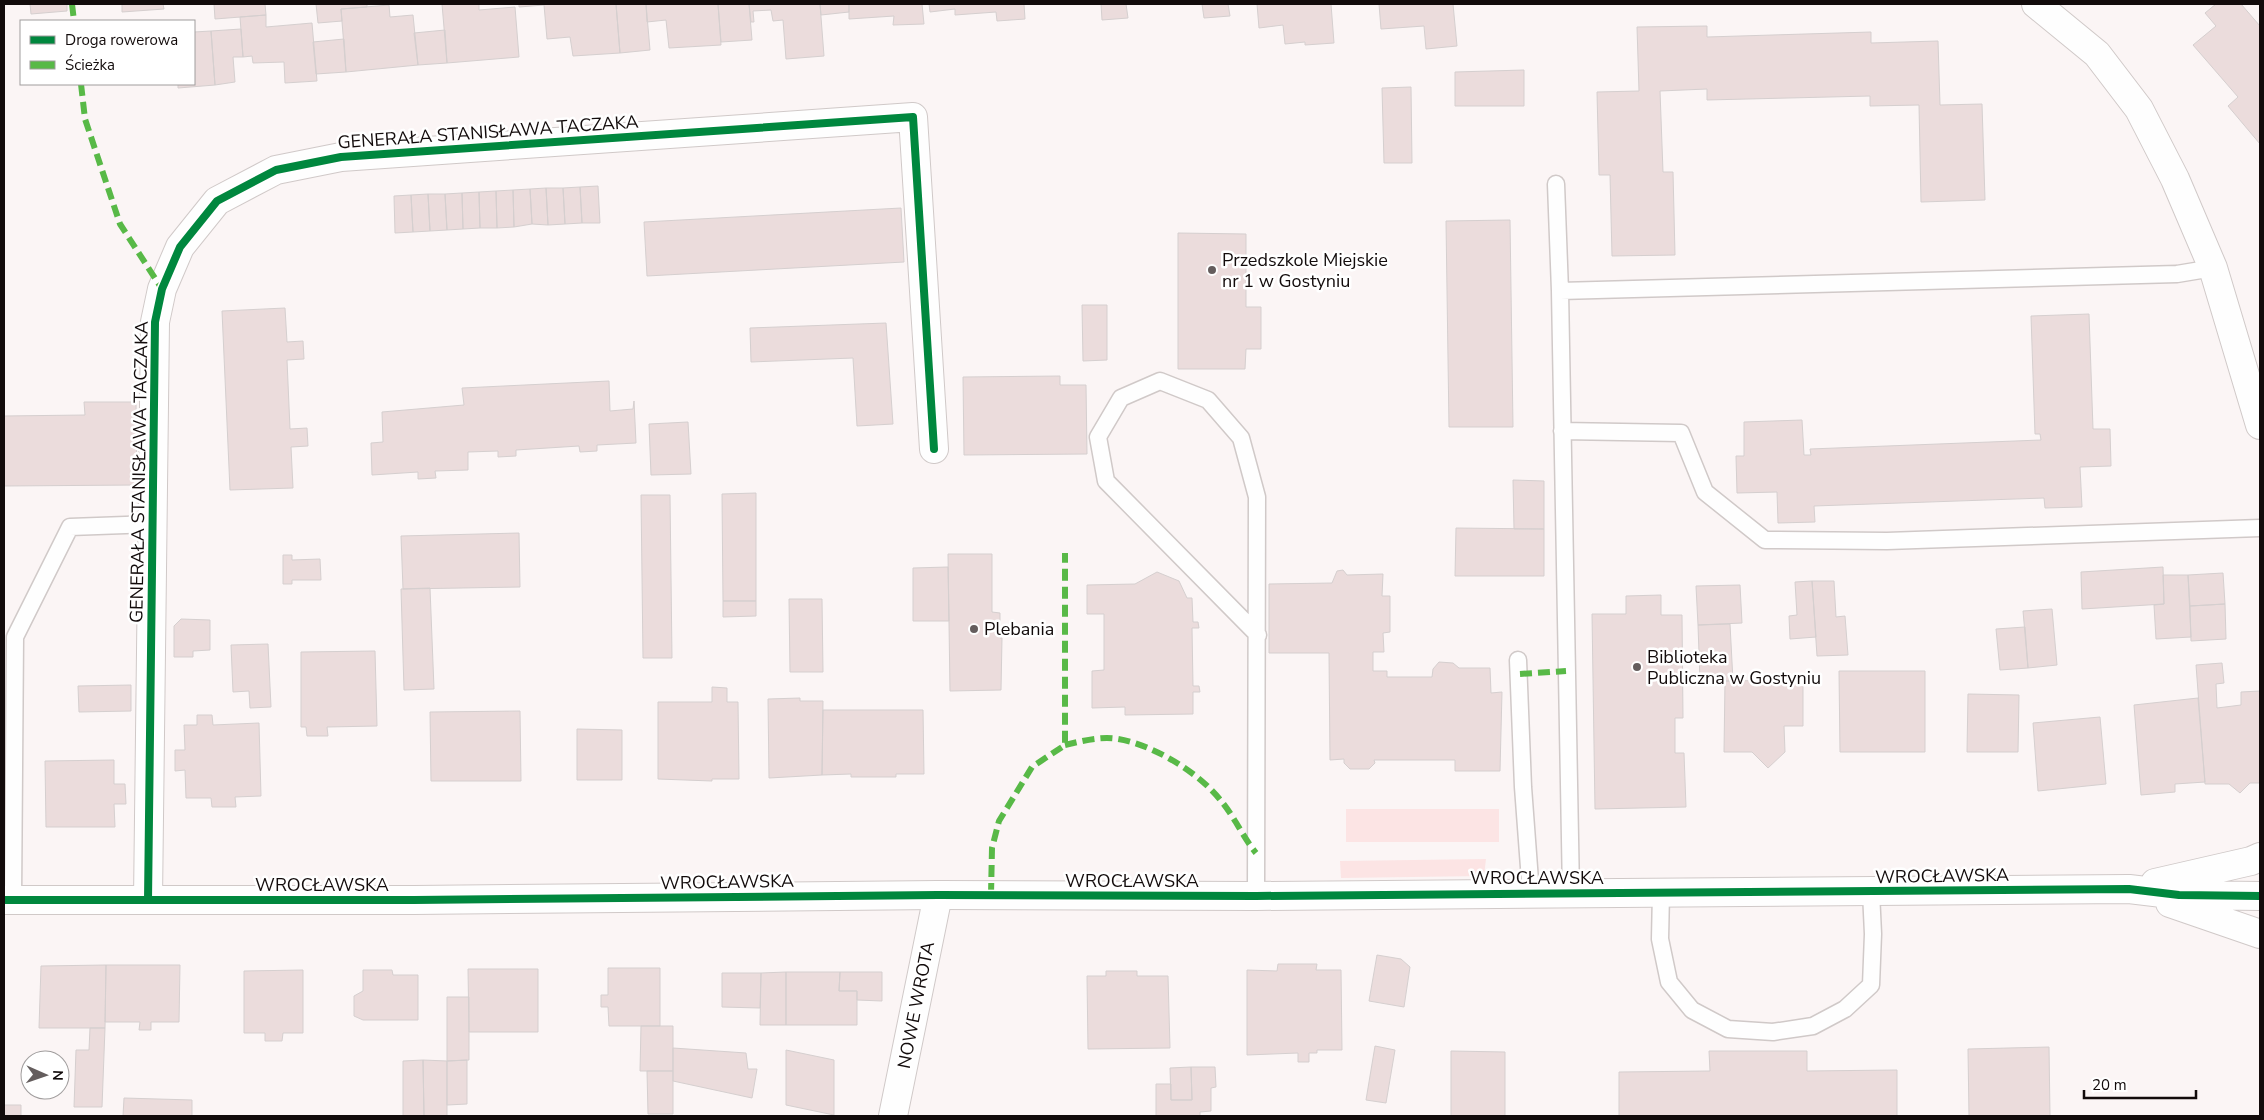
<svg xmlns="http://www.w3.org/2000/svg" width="2264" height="1120" font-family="'Nunito Sans',sans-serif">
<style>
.green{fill:#fce4e4}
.building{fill:#ebdcdc;stroke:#d5cfcf}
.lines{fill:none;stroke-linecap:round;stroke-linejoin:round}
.service-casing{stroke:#d0c9c8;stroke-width:19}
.minor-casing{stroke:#d0c9c8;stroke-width:30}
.tertiary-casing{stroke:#d0c9c8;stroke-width:30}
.service{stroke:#fefefe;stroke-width:16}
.minor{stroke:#fefefe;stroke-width:28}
.tertiary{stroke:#fefefe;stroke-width:28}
.quiet{stroke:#58b947;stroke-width:6;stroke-dasharray:12 6;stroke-linecap:butt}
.cycleway-casing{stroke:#fff;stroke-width:11}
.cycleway{stroke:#00873e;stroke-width:8}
.poi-dot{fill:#645d5d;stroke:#fff;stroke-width:2}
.labels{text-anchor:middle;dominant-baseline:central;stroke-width:5;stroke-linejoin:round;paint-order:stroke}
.street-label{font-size:18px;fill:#120b0b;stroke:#fff}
.poi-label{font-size:18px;fill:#120b0b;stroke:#fff;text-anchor:start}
</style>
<rect width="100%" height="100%" fill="#fbf5f5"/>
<path class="green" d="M1346 809H1499V842H1346Z
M1486 859 1484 876 1341 878 1340 861Z"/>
<path class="building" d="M30 4H67V11L31 14Z
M122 4H163L164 9 122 12Z
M214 4H265L266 15 215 19Z
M316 4H367V7L341 9 342 21 318 23Z
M442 4H479V10L515 7 519 57 447 63Z
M519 4H616L620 53 573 56 570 37 547 39 544 5 519 7Z
M616 4H646L650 50 620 53Z
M646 4H718L721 45 669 48 666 20 647 22Z
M718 4H749L752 40 721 42Z
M749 4H820L824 56 786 59 783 20 773 21 771 10 753 11 754 22H751Z
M820 4H849V12L821 15Z
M849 4H922L924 24 893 25 894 16 849 19Z
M929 4H1024L1025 19 997 21 996 12 955 15V9L930 12Z
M1101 4H1126L1128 18 1102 20Z
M1202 4H1228L1230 16 1204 18Z
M1257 4H1331L1334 43 1305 45V42L1285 44 1283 25 1259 28Z
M1379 4H1453L1457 46 1426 49 1424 26 1381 29Z
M2216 4H2241L2260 26V144L2228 106 2238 97 2193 45 2216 26 2205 13Z
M389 5 390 17 413 15 418 65 346 72 341 9Z
M266 15V27L312 23 317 81 285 83 284 62 253 63 252 56 243 57 240 17Z
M1707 26V37L1871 32V43L1938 41 1940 105 1982 104 1985 200 1921 202 1919 105 1870 106V96L1707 100V89L1660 91 1663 172H1673L1675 255 1612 256 1610 175H1599L1597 92 1639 91 1637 27Z
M241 29 243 57H233L235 82 215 85 211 31Z
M445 30 447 63 418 65 414 33Z
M211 31 215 85 178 88V84H194V32Z
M344 39 346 72 316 74 313 42Z
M1524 70V106H1455V72Z
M1411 87 1412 163H1384L1382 88Z
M598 186 600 223H582L580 187Z
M580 187 582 223 565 224 563 188Z
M546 188H563L565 224 548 225Z
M546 188 548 225 532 224 530 189Z
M530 189 532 224 514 227 513 190Z
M513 190 514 227 497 228 496 191Z
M496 191 497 228H480L479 192Z
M479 192 480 228 463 229 462 193Z
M462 193 463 229 447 230 445 194Z
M428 194H445L447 230 430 231Z
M428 194 430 231 413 232 411 195Z
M411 195 413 232 395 233 394 196Z
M901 208 904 262 647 276 644 222Z
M1510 220 1513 427H1449L1446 221Z
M1178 233 1246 234V307H1261V349H1246L1245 369H1178Z
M1082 305H1107V360L1083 361Z
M285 308 287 342 303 341 304 359 287 360 290 429 307 428 308 446 291 447 293 488 230 490 222 311Z
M2089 314 2093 429H2110L2111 466 2080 467 2082 507 2045 508 2044 498 1814 506 1815 522 1778 523 1777 492 1737 493 1736 456H1744V422L1802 420 1804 455H1811L1810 449 2041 440 2040 434H2035L2031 316Z
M886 323 893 424 857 426 853 358 751 362 750 328Z
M1060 376V385H1086L1087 454 964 455 963 377Z
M609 381 610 411 633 409 634 401 636 443 597 445V451L580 452 579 446 516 450V456L498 457V451L468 452V470L435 471 436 478 418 479V472L372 475 371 443 383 442 382 412 464 405 462 388Z
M84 402H136L137 485 4 486V416L85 415Z
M688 422 691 474 651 475 649 424Z
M1513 480 1544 481V529H1514Z
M756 493V601H723L722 494Z
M641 495H670L672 658H643Z
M1456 528 1544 529V576H1455Z
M519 533 520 587 403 589 401 536Z
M948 554H992V612L1000 613V638H1002L1001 690 950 691Z
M283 555H292V560L320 559 321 580H292V584H283Z
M948 567 949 621H913V568Z
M2163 567 2164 604 2082 609 2081 572Z
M1343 570 1347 575 1383 574 1382 596H1390V632L1383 633 1384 652H1373V671H1387V677H1432L1433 669 1439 662 1453 663 1459 668H1490L1491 693 1502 692 1500 771H1455V760H1374L1375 763 1369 769H1350L1344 763V759L1330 760 1329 653H1269V584L1332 583 1337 571Z
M1157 572 1179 581 1187 598H1192L1193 622H1198L1199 628H1192L1193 686H1199L1200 692H1193V714L1125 715V707L1092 708V671L1104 670V614H1087V585L1135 584Z
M2223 573 2225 604 2190 606 2188 575Z
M2163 575H2188L2191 637 2156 639 2154 605 2164 604Z
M1812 581H1834L1836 617 1845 616 1848 655 1817 656Z
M1812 581 1816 637 1790 639 1789 616 1797 615 1795 582Z
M1740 585 1742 623 1698 625 1696 586Z
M430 588 434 689 404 690 401 589Z
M1661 595V615H1682L1683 718H1675V753H1684L1686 807 1595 809 1592 614H1626V596Z
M789 599H822L823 672H790Z
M723 601H756V616L723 617Z
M2225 604 2226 639 2191 641 2190 606Z
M2052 609 2057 665 2028 668 2023 611Z
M181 619 210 620V650L193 651V657H174V626Z
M1730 624 1733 681H1725V683L1700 681 1698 625Z
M2025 627 2028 668 2000 670 1996 629Z
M268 644 271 707 250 708 249 691 233 692 231 645Z
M375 651 377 726 327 727 328 736H307L306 727H301V652Z
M2222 663 2224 683 2216 684 2217 708 2241 705V692L2260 691V783H2250L2240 793 2229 784H2205L2196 665Z
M1839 671H1925V752H1840Z
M1803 680V726H1784L1785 752 1768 768 1752 752H1724L1725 681Z
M131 685V711L79 712 78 686Z
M712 687 727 688V702H738L739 779H712V781L658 779V702H712Z
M1968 694 2019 695 2018 752H1967Z
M800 698V701H823L822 775 769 778 768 699Z
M2198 698 2205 782 2175 784V792L2141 795 2134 705Z
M823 710H923L924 774H896V777H851V774L822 775Z
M520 711 521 781H431L430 712Z
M197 715H212L213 725 259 723 261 796 235 797 236 807H212L211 798H186L185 770 175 771V750H185L184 725H197Z
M2100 717 2106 784 2038 791 2033 723Z
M577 729 622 730V780H577Z
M114 760V784H125L126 804H114L115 827H46L45 761Z
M1377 955 1401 959 1410 967 1404 1007 1369 1001Z
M1278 964H1317L1316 970H1341L1342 1050H1317V1053H1309V1062H1298V1053L1247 1055V970L1277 971Z
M106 965H180L179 1022H151V1030H139L140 1022H105Z
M106 965 105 1028H39L41 966Z
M608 968H660V1026H609L608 1007H601V995H608Z
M468 969H538V1032H469Z
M303 970V1033H283L282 1041H265V1033H244V971Z
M363 970H392L393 975H418V1020H363L354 1016V996L363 991Z
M1106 971H1137V976H1168L1170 1048 1088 1049 1087 976H1106Z
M786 972H840L839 991H857V1025H786Z
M786 972V1025H760L761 973Z
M840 972H882V1001L857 1000V991H839Z
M722 973H761L760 1008 722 1007Z
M447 997H469V1060L447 1061Z
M641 1026H673V1071H640Z
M90 1028H105L102 1107H74L76 1050H89Z
M1375 1046 1395 1050 1386 1103 1366 1100Z
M2049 1047 2050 1116H1969L1968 1049Z
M673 1048 746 1053 748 1069H757L752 1098 673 1081Z
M786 1050 834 1060V1115L786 1105Z
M1451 1051 1505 1052V1116H1451Z
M1709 1051H1807V1071L1897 1070V1116H1619V1072L1710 1071Z
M423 1060 424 1116H403V1061Z
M423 1060 447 1061V1116H424Z
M467 1060V1104L447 1105V1061Z
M1191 1067H1215L1216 1087 1211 1088V1111L1200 1112V1116H1156V1084H1171V1100H1192Z
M1191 1067 1192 1100H1171L1170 1068Z
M647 1071H673V1114H648Z
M124 1098 192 1100V1116H123Z
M4 1105H21V1116H4Z"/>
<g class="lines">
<defs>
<path id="service" d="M1556 184 1560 291 1571 893
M1560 291 2177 274 2213 268
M1562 431 1681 433 1705 492 1765 540 1887 541 2260 528
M1518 660 1523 787 1531 894
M1661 893 1660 939 1669 982 1692 1010 1728 1029 1773 1032 1813 1026 1845 1009 1871 985 1873 934 1871 892
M1256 896 1257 497 1241 438 1208 400 1160 381 1121 398 1098 437 1106 481 1258 635
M13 900 15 637 70 527 153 524"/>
<path id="minor" d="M2036 4 2097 54 2139 109 2175 179 2213 268 2260 425
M148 900 155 322 162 289 180 247 217 201 276 170 341 157 913 117 934 449
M893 1116 938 895"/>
<path id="tertiary" d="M2155 883 2251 861 2260 857
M4 900H414L938 895 1256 896 2129 889 2179 895 2260 896
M2170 903 2260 934"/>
</defs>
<use href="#service" class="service-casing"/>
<use href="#minor" class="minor-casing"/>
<use href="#tertiary" class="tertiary-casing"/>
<use href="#service" class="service"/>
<use href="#minor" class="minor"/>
<use href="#tertiary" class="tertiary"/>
<path class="quiet" d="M72 4 74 21
M81 84 85 119 120 224 162 289
M1520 674 1566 671
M1065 745C1082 741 1101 736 1118 739 1154 745 1200 773 1222 802 1235 818 1243 837 1256 853
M991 895 992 848 999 821 1032 767 1065 745V553"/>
<defs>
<path id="cycleway" d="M4 900H414L938 895 1256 896 2129 889 2179 895 2260 896
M148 900 155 322 162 289 180 247 217 201 276 170 341 157 913 117 934 449"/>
</defs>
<use href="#cycleway" class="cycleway-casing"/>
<use href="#cycleway" class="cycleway"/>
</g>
<g class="poi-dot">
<circle cx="1212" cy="270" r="5"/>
<circle cx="974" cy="629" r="5"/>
<circle cx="1637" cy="667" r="5"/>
</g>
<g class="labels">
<g class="street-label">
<text transform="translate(488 132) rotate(-4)">GENERAŁA STANISŁAWA TACZAKA</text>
<text transform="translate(139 472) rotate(-89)">GENERAŁA STANISŁAWA TACZAKA</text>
<text transform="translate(1942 876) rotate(-1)">WROCŁAWSKA</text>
<text x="1537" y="878">WROCŁAWSKA</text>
<text x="1132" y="881">WROCŁAWSKA</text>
<text transform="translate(727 882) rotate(-1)">WROCŁAWSKA</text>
<text x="322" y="885">WROCŁAWSKA</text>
<text transform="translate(916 1005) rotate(-79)">NOWE WROTA</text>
</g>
<g class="poi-label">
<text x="1222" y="260">Przedszkole Miejskie<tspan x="1222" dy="21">nr 1 w Gostyniu</tspan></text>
<text x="984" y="629">Plebania</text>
<text x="1647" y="657">Biblioteka<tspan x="1647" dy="21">Publiczna w Gostyniu</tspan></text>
</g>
</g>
<rect width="2264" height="1120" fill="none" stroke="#120b0b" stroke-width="10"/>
<rect x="20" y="20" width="175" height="65" fill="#ffffff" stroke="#a09d9d"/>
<rect x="30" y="36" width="25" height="8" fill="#00873e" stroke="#a09d9d"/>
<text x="65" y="45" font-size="15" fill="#120b0b">Droga rowerowa</text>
<rect x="30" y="61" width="25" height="8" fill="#58b947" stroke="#a09d9d"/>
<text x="65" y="70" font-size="15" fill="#120b0b">Ścieżka</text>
<g transform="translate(45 1075) rotate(92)"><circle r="24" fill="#ffffff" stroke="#a09d9d"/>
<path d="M0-4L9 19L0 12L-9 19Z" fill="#645d5d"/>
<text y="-8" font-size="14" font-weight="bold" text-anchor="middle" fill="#120b0b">N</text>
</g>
<path d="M2084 1090v8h112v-8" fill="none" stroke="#120b0b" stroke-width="2.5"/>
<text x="2092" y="1090" font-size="15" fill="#120b0b" stroke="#ffffff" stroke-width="4" paint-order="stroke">20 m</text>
</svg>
